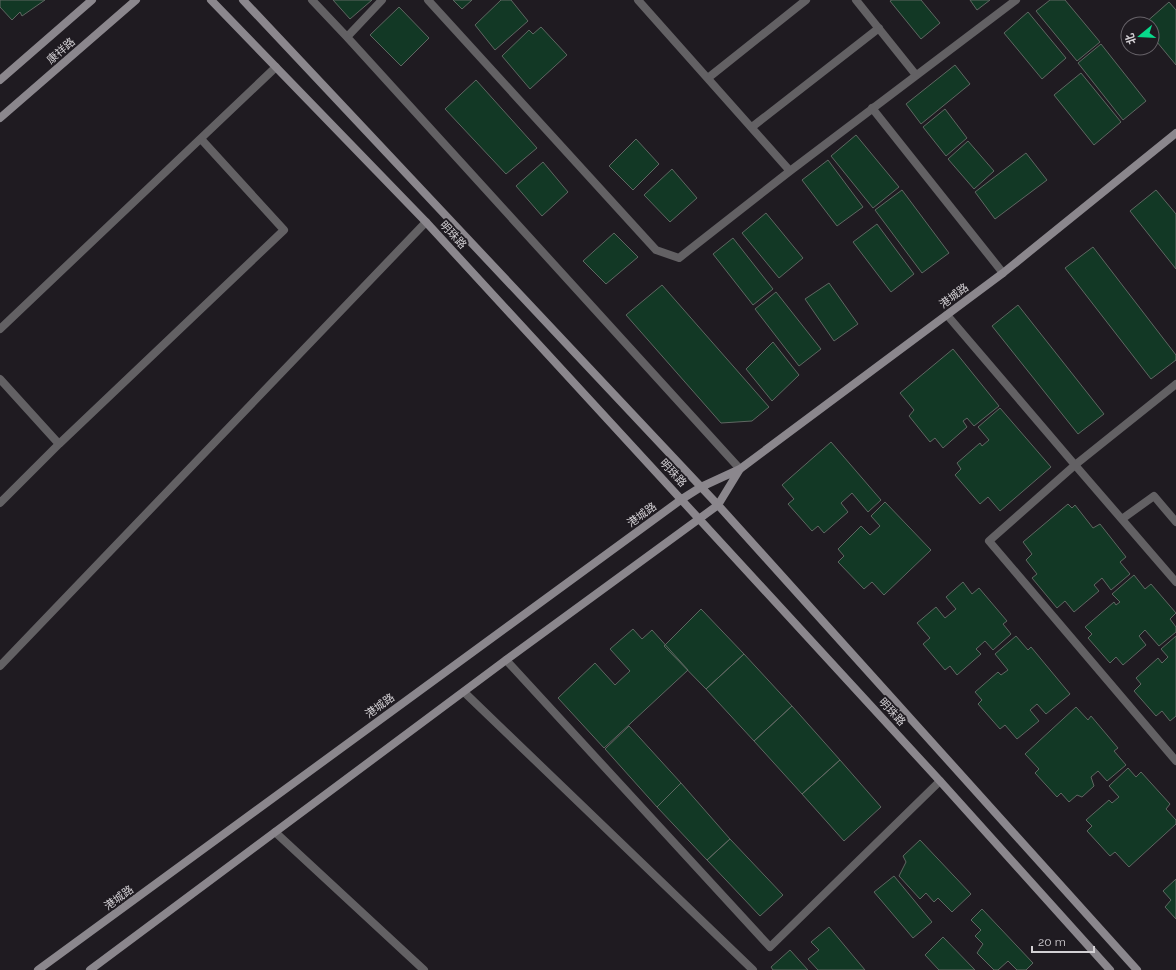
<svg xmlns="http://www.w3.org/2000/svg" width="1176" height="970" font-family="Raleway,'Noto Sans SC',sans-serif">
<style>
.building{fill:#123825;stroke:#5f6762}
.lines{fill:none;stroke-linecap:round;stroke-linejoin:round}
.street{stroke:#636164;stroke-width:8}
.secondary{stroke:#8b878d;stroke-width:8}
.labels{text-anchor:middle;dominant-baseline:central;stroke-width:4;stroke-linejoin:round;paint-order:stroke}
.street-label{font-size:11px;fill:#d3d0d4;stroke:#1f1b21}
</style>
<rect width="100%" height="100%" fill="#1f1b21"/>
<path class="building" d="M0 0H45L22 16 20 12 12 20 0 7Z
M333 0H372L350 19Z
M453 0H472L462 9Z
M501 0H511L528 21 495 50 475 25Z
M892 0H921L940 23 921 39 890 1Z
M970 0H990L977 10Z
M1050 0H1065L1100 42 1077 61 1036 11Z
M1169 2 1176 10V65L1152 36V24H1144Z
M399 7 429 38 401 66 370 35Z
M1028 12 1066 58 1042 79 1004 33Z
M541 27 567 55 530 89 502 56 529 30 533 34Z
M1101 44 1146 101 1123 120 1078 63Z
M955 65 970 84 921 124 906 104Z
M1081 73 1121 122 1094 145 1054 95Z
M476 80 537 148 506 174 445 109Z
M945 109 967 138 946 156 923 127Z
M856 135 899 187 873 208 831 156Z
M636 139 659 164 633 190 609 166Z
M968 141 994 171 974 189 948 159Z
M1026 153 1047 180 995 219 975 192Z
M828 160 863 207 837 226 802 180Z
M543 162 568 192 542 216 516 186Z
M672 169 697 198 670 222 644 195Z
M902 190 949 253 922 273 875 210Z
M1156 190 1176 214V269L1130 211Z
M766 213 803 258 779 278 742 233Z
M877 224 914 274 891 292 853 242Z
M614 233 638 257 606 284 583 261Z
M733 238 773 289 753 305 713 254Z
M1093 247 1176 355V360L1151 379 1065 268Z
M829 283 858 324 834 341 805 299Z
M662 285 769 407 752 421 721 423 626 315Z
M776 292 821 349 799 366 755 309Z
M1018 305 1104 414 1078 434 992 326Z
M773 342 799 375 772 401 746 369Z
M953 349 999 406 974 426 967 418 963 421 967 427 943 448 935 438 930 442 909 416 914 410 900 393Z
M1000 408 1051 467 1000 511 988 497 980 504 955 475 961 469 957 463 980 443 982 446 989 440 978 427Z
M831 442 881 500 868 512 852 493 841 503 848 512 824 533 818 526 812 531 788 504 794 499 782 485Z
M885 502 931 550 884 595 872 582 864 589 838 562 844 556 838 549 861 526 870 535 880 526 871 516Z
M1068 504 1072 508 1075 505 1093 528 1100 524 1126 557 1120 562 1130 574 1111 590 1102 578 1094 585 1099 591 1074 612 1065 601 1057 608 1032 578 1037 574 1026 560 1032 554 1023 542Z
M1134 575 1145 589 1151 584 1176 613 1170 619 1176 627V632L1159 646 1145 630 1139 636 1146 645 1123 665 1116 657 1110 663 1088 638 1092 634 1085 627 1114 602 1116 605 1120 602 1112 594Z
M963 582 972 594 979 588 1007 621 1003 624 1011 634 993 650 985 641 976 649 981 654 957 675 950 666 945 670 923 644 930 638 917 623 936 607 945 618 956 609 946 597Z
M701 609 744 654 706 689 664 646Z
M633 629 642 639 652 630 688 670 604 748 558 698 595 663 615 685 630 671 610 649Z
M1016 636 1028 650 1031 647 1070 694 1046 714 1037 704 1030 710 1039 721 1017 739 1005 725 1000 729 978 704 982 700 975 692 998 672 1001 675 1008 670 995 654Z
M1176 636V716L1170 721 1162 711 1156 716 1134 691 1141 684 1136 678 1158 658 1162 663 1168 657 1161 649Z
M744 654 792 706 754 741 706 689Z
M792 706 840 760 802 794 754 741Z
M1076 707 1088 720 1091 716 1118 748 1114 751 1126 765 1107 781 1098 771 1091 777 1094 786 1082 797 1077 795 1069 802 1061 793 1057 797 1035 773 1039 769 1025 754Z
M629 726 681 783 657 807 605 749Z
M840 760 881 807 844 841 802 794Z
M1128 768 1136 777 1141 772 1170 804 1166 809 1176 820V824L1129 867 1115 852 1110 856 1087 831 1092 826 1086 820 1109 800 1112 803 1119 797 1109 786Z
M681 783 730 839 707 860 657 807Z
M730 839 783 895 760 916 707 860Z
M920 840 971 894 952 912 938 898 934 902 926 893 920 899 899 876 906 862 903 856Z
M894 876 932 922 913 938 874 892Z
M1176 879V919L1165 907 1171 900 1163 891Z
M982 909 1033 963 1026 970H1017L1008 961 998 970H994L977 953 983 944 975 936 981 930 971 920Z
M829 927 865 970H818L808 959 819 950 811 942Z
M943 937 975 970H939L925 955Z
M790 950 808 970H773L771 967Z"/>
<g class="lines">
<path class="street" d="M312 0 347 37 740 469
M428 0 656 250 679 258 790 171 1016 0
M638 0 790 171
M856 0 916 75
M347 37 382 0
M708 78 806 0
M872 108 1003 273
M752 127 879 28
M947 315 1075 465 1176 582
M0 329 276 67
M0 379 59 444 284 230 201 139
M1176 384 1075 465 989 541 1176 761
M0 503 59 444
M1122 519 1154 496 1176 522
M506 660 770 947 940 781
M0 666 426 222
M464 692 753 970
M275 832 424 970"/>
<path class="secondary" d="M211 0 426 222 940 781 1110 970
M243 0 718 505 1137 970
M0 80 92 0
M0 118 136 0
M38 970 682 499 701 487 740 469 1003 273 1176 133
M90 970 506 660 718 505 740 469"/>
</g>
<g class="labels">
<g class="street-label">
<text transform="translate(61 51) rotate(-41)">康祥路</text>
<text transform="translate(453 235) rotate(47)">明珠路</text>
<text transform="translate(954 296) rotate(-37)">港城路</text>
<text transform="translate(673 473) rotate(47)">明珠路</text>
<text transform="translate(642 515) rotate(-36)">港城路</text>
<text transform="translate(380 706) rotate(-36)">港城路</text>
<text transform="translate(892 712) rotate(47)">明珠路</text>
<text transform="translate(119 898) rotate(-36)">港城路</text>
</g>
</g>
<g transform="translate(1140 36) rotate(252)"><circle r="19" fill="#1f1b21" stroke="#676369"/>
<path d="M0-3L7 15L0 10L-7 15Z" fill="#08d98b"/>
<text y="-6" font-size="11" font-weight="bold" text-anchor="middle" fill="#d3d0d4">北</text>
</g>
<path d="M1032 946v6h62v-6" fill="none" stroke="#d3d0d4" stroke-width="2"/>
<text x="1038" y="946" font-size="12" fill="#d3d0d4" stroke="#1f1b21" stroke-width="3" paint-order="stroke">20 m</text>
</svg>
